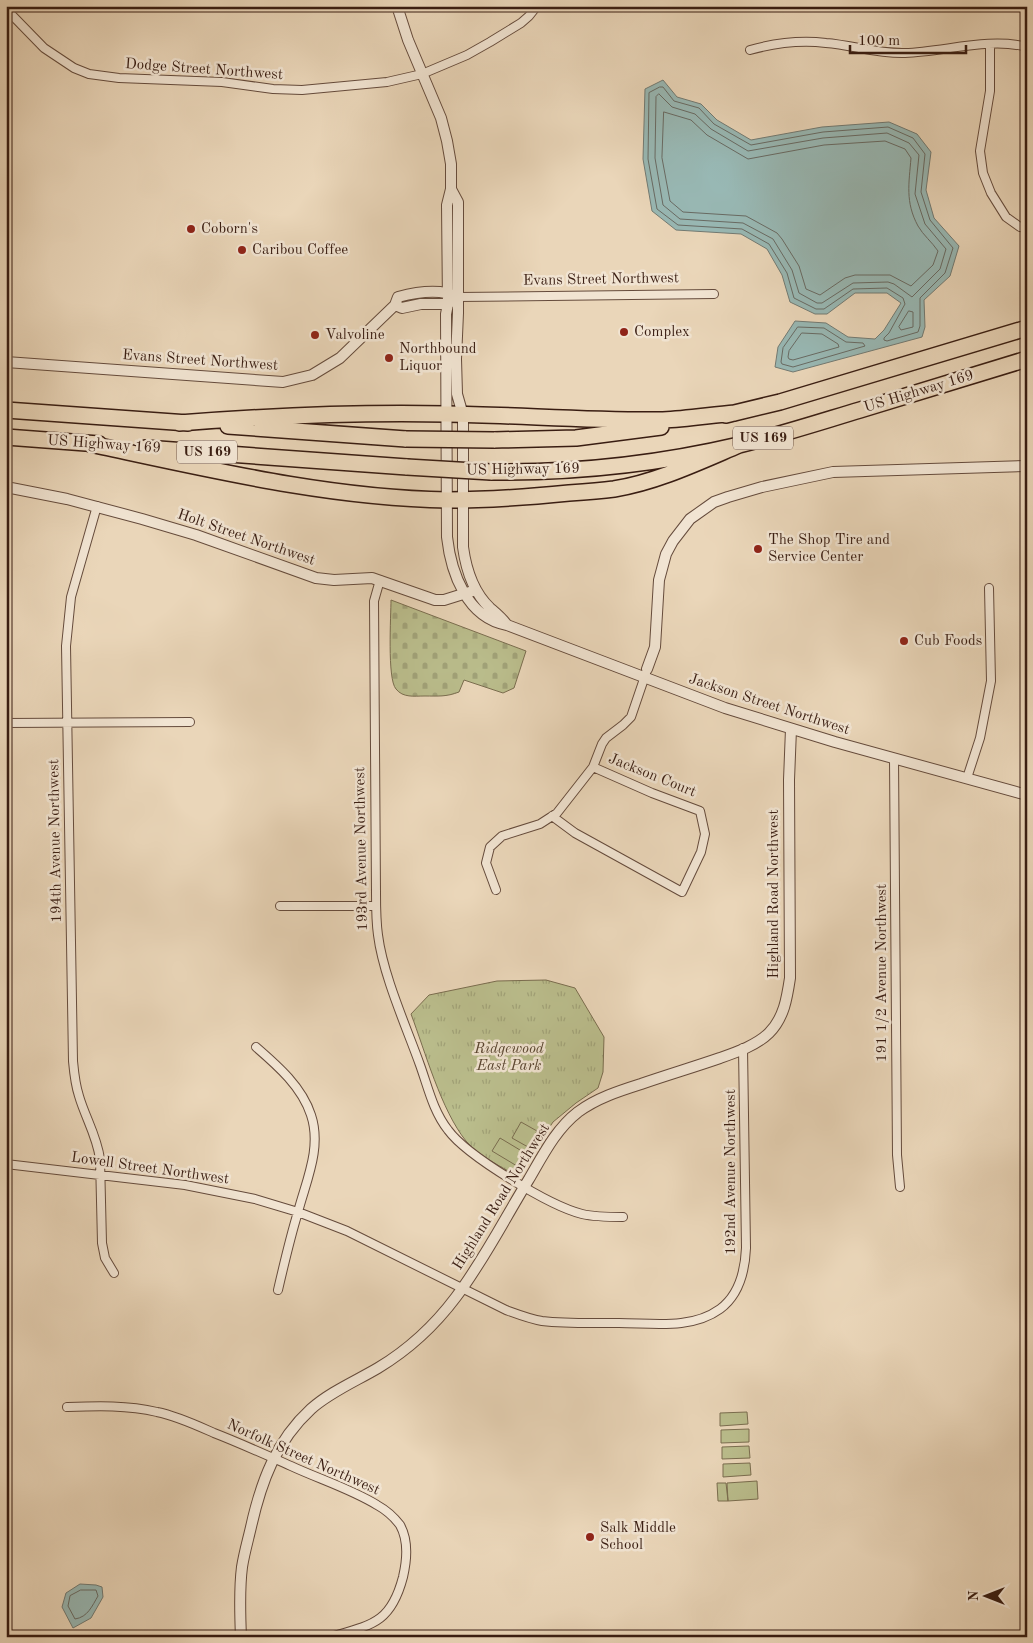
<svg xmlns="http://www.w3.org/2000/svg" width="1033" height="1643" font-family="'Old Standard TT',serif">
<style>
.cemetery{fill:url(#cemetery-stones);stroke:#7a6d4f}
.park{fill:url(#park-tufts);stroke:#7a6d4f}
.pitch{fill:#babd8c;stroke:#7a6d4f}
.water{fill:#98b8b4;stroke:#727a73}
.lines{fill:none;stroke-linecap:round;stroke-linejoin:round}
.shore{stroke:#686a63;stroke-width:1}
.minor-casing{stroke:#654b3c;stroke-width:10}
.tertiary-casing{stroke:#654b3c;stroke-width:12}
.motorway-casing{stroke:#391d12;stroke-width:18}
.minor{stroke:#f1e4d2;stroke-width:8}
.tertiary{stroke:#f1e4d2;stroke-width:10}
.motorway{stroke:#ead6b9;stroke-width:15}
.motorway-bridge-casing{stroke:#391d12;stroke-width:18;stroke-linecap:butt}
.motorway-bridge{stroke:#ead6b9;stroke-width:15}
.poi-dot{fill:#8f2418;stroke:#f1e4d2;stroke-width:2}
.labels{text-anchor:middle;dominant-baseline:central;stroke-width:5;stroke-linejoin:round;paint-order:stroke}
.shield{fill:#f1e4d2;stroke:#70594c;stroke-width:1}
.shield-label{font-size:14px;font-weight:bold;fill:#391d12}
.street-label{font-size:15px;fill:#391d12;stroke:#f1e4d2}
.poi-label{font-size:15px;fill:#391d12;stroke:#f1e4d2;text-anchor:start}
.park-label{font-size:15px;font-style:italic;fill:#594530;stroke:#f1e4d2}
</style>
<defs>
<pattern id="cemetery-stones" width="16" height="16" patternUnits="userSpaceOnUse" patternTransform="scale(1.25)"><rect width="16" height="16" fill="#babd8c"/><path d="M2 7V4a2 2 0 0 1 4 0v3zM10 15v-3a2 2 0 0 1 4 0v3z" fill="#a1a278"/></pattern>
<pattern id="park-tufts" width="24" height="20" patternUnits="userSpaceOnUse" patternTransform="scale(1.25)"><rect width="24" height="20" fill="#babd8c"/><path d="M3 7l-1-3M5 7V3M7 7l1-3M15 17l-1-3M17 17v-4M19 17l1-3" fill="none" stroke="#a1a278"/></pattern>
</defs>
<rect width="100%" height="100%" fill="#ead6b9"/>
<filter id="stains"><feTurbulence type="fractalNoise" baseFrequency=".004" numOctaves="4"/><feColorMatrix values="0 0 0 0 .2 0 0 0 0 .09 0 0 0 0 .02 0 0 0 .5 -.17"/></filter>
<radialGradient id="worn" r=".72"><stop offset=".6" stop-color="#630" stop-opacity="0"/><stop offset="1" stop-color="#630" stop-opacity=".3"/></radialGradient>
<path class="cemetery" d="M391 600 526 651 514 688 503 693 464 680 459 692C446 697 438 696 425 696 414 696 403 698 396 689 387 679 391 615 391 600Z"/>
<path class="park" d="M546 980 575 988 604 1037 603 1072 598 1088 576 1103 553 1122 517 1176C500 1166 479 1156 466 1141 441 1110 425 1051 411 1014L429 995 497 981Z"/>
<path class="pitch" d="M521 1122 537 1131 528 1147 512 1138Z
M500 1138 525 1153 517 1166 492 1151Z
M747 1412 748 1424 720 1426V1413Z
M749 1429V1442L721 1443V1430Z
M749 1446 750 1458 722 1459V1447Z
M750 1463 751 1475 723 1477V1464Z
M757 1481 758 1499 728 1501 727 1483Z
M717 1483H726L728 1501H718Z"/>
<path class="water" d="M663 80 677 97 701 104 717 120 751 140 822 127 889 122 917 134 931 152 926 190 934 218 959 246 950 276 924 300 925 327 922 337 793 372 775 367 778 347 795 321 826 323 848 337 875 339 884 330 901 303 887 293H855L827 314H815L790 302 782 275 767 249 741 234 676 230 652 211 643 159 645 89Z
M80 1584 96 1585 102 1587 103 1597 91 1618 73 1628 62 1607 66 1593Z"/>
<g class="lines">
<path class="shore" d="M660 87H663L674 101 699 108 714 124 751 145 823 132 888 127 913 138 925 154 921 192 930 220 953 248 945 273 920 298V326L918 332 887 341 884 340V338L889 333 905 304 903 298 887 288 853 289 824 309H816L794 298 787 273 769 244 742 229 678 225 657 209 648 159 649 93Z
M659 94 672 107 695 114 711 129 748 151 823 138 887 133 909 143 919 155 915 194 925 224 946 249 940 269 912 297 894 284 888 282 853 283 822 303H817L799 293 792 270 773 239 743 223 680 219 663 205 655 158 656 97Z
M664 112 691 120 707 135 748 159 824 145 885 141 905 149 911 158C909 183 905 202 918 226 923 235 932 242 938 251L933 265 911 286 890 275H855L845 278 820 295 806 289 799 266 782 239 777 233 746 216 683 212 670 201 662 158Z
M909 311 913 312V327L901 330 899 327Z
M798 327 824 328 846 342 863 343 865 346 793 367 782 364 781 362 783 348Z
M802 333 822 334 838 344 839 347 793 360 789 359 788 357 789 351Z
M81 1590H96L98 1596C92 1606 88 1617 75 1619L68 1606 70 1596Z"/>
<defs>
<path id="minor" d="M6 9 44 48 74 68 89 74 119 78 222 82 273 89 302 90 387 82 422 74 467 55 490 42 521 23 529 16 537 6
M990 44V91L980 151 983 173 991 193 1006 217 1020 227 1027 228
M750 50C775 43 800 40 826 43 852 45 878 54 905 53 944 52 989 37 1027 47
M458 297 714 294
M97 506 71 597 66 646 73 1061C74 1072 75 1084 79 1096 85 1117 97 1136 100 1159L102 1243 105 1258 114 1273
M380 580 374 601 376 893C376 907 376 921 378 935 383 975 406 1026 420 1065 428 1087 433 1111 448 1130 467 1156 550 1206 582 1214 595 1217 610 1217 623 1217
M6 723 190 722
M894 758 897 1155 900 1187
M967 778 980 738 991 681 989 588
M552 816 575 833 682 892 701 852 705 834 700 811 652 793 593 767
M496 890 486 863 490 847 502 836 540 824 557 813 593 767 602 744 606 738 623 725 631 717 646 673
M280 906H376
M256 1047C278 1066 302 1087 311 1115 322 1148 306 1181 298 1212 290 1238 284 1264 278 1290
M6 1164 185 1185 255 1199 298 1212 347 1231 506 1310C517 1314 530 1319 542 1321 568 1324 593 1323 619 1323 652 1323 691 1330 720 1309 739 1295 745 1271 746 1248L743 1048
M67 1407C98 1406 127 1405 157 1412 177 1416 196 1425 214 1433 240 1443 266 1455 291 1466 319 1479 351 1489 377 1505 386 1510 394 1517 400 1525 409 1541 407 1560 403 1577 391 1623 372 1625 330 1637"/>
<path id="tertiary" d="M397 6 408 40 441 118 447 141 451 164V189L447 205 448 304 446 314 447 537C451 573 467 618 507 625L725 708 835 742 1027 795
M451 189 458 202V313L456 359 457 394 463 415V547C466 569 473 592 490 608 497 614 502 618 507 625
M395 305 402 308 421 304H448L452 301
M6 362 283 382 312 375 340 358 395 305 398 297C417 292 440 288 458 297
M6 487 67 499 142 519 196 535 316 578 334 580 372 578 435 600H444L476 590
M647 669 655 647 659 580 666 554 673 541 690 519 714 502 728 497 762 487 833 472 1027 466
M241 1637C240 1614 239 1590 242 1567 244 1554 248 1540 251 1527 261 1482 276 1441 311 1409 330 1392 356 1381 378 1368 408 1350 435 1325 456 1297 484 1260 505 1218 529 1179 543 1155 556 1129 578 1112 597 1098 619 1091 641 1084 667 1075 694 1067 720 1058 737 1052 757 1045 769 1033 784 1018 787 998 790 978L789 780 791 729"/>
<path id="motorway" d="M6 410 188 423
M726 415 780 402 1027 328
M179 423C268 416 358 412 447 414 519 415 591 421 663 420 687 419 711 415 735 413
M228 426 406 439
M6 437 99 444
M494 440 576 438 661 427
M90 444C208 469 327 498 448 500 488 500 529 497 569 493 584 492 599 491 614 489 657 482 699 462 739 445
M145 448 407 467
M491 472C575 473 658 464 739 445 780 435 820 422 860 410 915 393 971 376 1027 359"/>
</defs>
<use href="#minor" class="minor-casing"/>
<use href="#tertiary" class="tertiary-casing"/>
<use href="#motorway" class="motorway-casing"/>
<use href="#minor" class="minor"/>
<use href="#tertiary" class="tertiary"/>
<use href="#motorway" class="motorway"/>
<defs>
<path id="motorway-bridge" d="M406 439 494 440
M407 467 491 472"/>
</defs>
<use href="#motorway-bridge" class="motorway-bridge-casing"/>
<use href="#motorway-bridge" class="motorway-bridge"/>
</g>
<g class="poi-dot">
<circle cx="191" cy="229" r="5"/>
<circle cx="242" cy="250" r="5"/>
<circle cx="624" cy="332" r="5"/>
<circle cx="315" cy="335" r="5"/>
<circle cx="389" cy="358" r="5"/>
<circle cx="758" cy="549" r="5"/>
<circle cx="904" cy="641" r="5"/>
<circle cx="590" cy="1537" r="5"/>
</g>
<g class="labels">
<g class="shield">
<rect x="733" y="426.5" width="60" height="23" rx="4"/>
<rect x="177" y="440.5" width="60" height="23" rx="4"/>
</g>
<g class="shield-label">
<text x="763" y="438">US 169</text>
<text x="207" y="452">US 169</text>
</g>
<g class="street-label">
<text transform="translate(204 70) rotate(4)">Dodge Street Northwest</text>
<text transform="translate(601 280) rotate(-1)">Evans Street Northwest</text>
<text transform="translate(200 361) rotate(4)">Evans Street Northwest</text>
<text transform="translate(919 392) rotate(-17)">US Highway 169</text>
<text transform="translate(104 445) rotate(4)">US Highway 169</text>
<text transform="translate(523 470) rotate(-1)">US Highway 169</text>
<text transform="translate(246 538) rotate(19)">Holt Street Northwest</text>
<text transform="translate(769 705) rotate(18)">Jackson Street Northwest</text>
<text transform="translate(652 776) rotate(22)">Jackson Court</text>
<text transform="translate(56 841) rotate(-91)">194th Avenue Northwest</text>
<text transform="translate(362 849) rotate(-91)">193rd Avenue Northwest</text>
<text transform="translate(774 894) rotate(-90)">Highland Road Northwest</text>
<text transform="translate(882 973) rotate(-90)">191 1/2 Avenue Northwest</text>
<text transform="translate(150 1169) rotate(8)">Lowell Street Northwest</text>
<text transform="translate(731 1172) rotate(-90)">192nd Avenue Northwest</text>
<text transform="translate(502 1197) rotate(-58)">Highland Road Northwest</text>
<text transform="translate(303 1458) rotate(24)">Norfolk Street Northwest</text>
</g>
<g class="poi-label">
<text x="201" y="229">Coborn's</text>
<text x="252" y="250">Caribou Coffee</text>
<text x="634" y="332">Complex</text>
<text x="325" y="335">Valvoline</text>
<text x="399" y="349">Northbound<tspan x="399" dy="17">Liquor</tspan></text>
<text x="768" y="540">The Shop Tire and<tspan x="768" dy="17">Service Center</tspan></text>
<text x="914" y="641">Cub Foods</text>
<text x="600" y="1528">Salk Middle<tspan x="600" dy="17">School</tspan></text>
</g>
<g class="park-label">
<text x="509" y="1049">Ridgewood<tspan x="509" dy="17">East Park</tspan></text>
</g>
</g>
<rect width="1033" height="1643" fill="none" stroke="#ead6b9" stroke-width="25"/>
<rect x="8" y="8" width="1018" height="1628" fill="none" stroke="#391d12" stroke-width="2.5"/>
<rect x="12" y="12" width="1008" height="1618" fill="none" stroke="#391d12"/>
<g transform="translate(986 1596) rotate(270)" stroke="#f1e4d2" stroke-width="4" paint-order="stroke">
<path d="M0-4L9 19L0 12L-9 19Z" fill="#391d12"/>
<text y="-8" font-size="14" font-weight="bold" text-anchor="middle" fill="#391d12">N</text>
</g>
<path d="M850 45v8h116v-8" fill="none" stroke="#391d12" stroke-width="2.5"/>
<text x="858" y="45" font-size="15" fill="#391d12" stroke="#f1e4d2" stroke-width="4" paint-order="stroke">100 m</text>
<rect width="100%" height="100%" filter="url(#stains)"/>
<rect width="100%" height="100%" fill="url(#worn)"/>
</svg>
